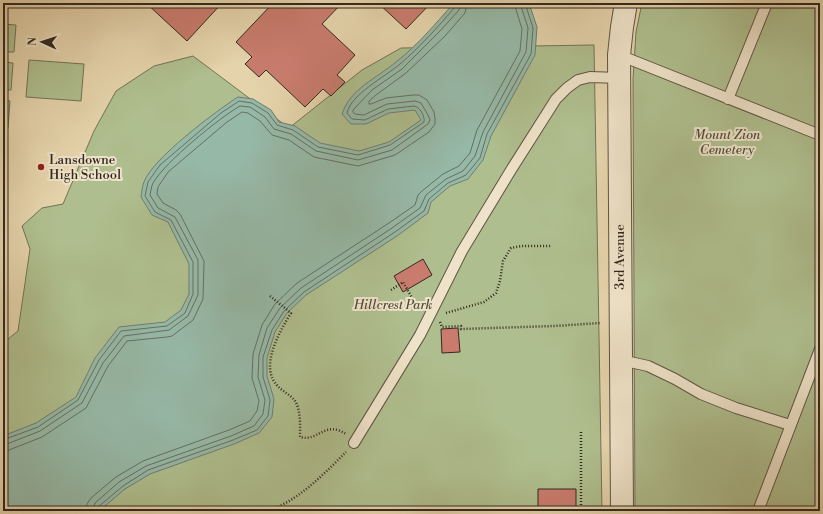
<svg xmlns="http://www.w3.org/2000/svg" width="823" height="514" font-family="'Libre Bodoni',serif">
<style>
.green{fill:#afbe8e;stroke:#717457}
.water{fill:#96b8a6;stroke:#6e7f70}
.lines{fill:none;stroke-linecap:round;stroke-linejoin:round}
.shore{stroke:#647063;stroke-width:1}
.building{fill:#c97c6e;stroke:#332920}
.service-casing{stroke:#605443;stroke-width:12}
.tertiary-casing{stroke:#605443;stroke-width:24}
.path{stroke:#332920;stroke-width:2.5;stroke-dasharray:1 2;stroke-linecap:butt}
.service{stroke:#eee2c8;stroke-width:10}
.tertiary{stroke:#eee2c8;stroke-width:22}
.poi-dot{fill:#8f2418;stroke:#eee2c8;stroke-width:1.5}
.labels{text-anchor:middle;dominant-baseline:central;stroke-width:4;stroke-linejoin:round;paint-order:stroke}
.park-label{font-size:13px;font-style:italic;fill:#524e3c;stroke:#eee2c8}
.poi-label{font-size:13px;fill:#332920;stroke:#eee2c8;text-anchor:start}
.street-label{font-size:13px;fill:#332920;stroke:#eee2c8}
</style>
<rect width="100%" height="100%" fill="#e5d3ab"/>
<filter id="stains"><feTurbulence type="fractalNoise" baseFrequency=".005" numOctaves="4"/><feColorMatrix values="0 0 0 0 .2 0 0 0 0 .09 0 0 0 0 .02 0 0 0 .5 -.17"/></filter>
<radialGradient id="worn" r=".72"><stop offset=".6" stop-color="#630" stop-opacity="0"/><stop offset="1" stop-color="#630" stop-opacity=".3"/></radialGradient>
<path class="green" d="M642 3H820V511H635L633 79 636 32Z
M3 24 16 25 14 52H3Z
M594 45 602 511H3V343L18 331 30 249 22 226 42 208 63 204 94 131 116 91 154 66 193 56 289 128 362 70 401 48Z
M29 60 84 64 81 101 26 97Z
M3 62 13 63 11 90H3Z
M3 100 10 101 8 128H3Z"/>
<path class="water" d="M454 3H529L537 27 535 55 491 136 483 160 468 179 450 186 431 202 428 213 397 236 306 295 287 313 275 332 267 358V376L274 399 272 417 259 433 234 444 150 474 125 489 99 511H3V436L36 423 76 397 95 358 119 327 165 322 181 310 189 294V264L168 222 152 215 141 197C142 192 142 186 144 182 152 159 216 111 238 97L253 99 271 110 279 122 295 126 320 143 359 151 389 142 421 120 415 110 389 113 366 124H351L342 114C350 89 377 78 396 62 417 46 436 23 454 3Z"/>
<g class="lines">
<path class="shore" d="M3 440 38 427 78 400 99 360 121 331 167 326 185 313 193 294V262L171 220 155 212 145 196 148 182 160 165 221 113 239 101 252 103 268 113 277 125 293 130 318 147 358 155 390 145 424 122C425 116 420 107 414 106L388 109 365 120 352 119 347 113C351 94 385 77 400 64 420 47 438 27 455 7L456 3
M3 445 7 444 40 431 82 403 103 363 124 336 169 330 188 316 198 295V260L175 217 158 208 150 195C151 191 151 187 153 183 165 162 219 118 240 106L250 107 265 117 274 129 291 134 316 151 358 160 392 150 428 124 430 120 428 115 421 103 415 101 387 104 364 115 355 114 353 112V110L372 90 402 69 440 31 459 10 461 3
M3 451 9 450 42 437 86 408 108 366 127 341 167 337 172 336 193 320 203 299 204 261 180 214 176 210 163 203 157 194 158 187 168 172 227 122 242 112 248 113 260 121 272 135 289 140 314 157 358 166 395 155 429 132 435 124V118L434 112 427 100 419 95H413L386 98 371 104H369V101L376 95 406 73 445 36 465 13 467 3
M86 511 87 504 91 498 116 477 143 461 229 430 250 421 257 411 259 401 252 378 253 354 262 325 275 304 297 283 389 223 415 205 418 195 422 191 443 174 459 166 470 153 477 130 520 51 522 29 514 3
M92 511 95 503 119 482 146 466 231 436 254 426 263 414 265 400 258 377 259 355 267 328 280 308 301 288 392 228 420 208 426 195 446 179 463 171 475 156 483 132 526 52 528 28 520 3
M97 511 98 507 123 486 148 470 233 440 257 430 268 416 270 400 263 377V357L272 330 284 311 304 292 395 232 424 211 429 199 448 183 466 175 480 158 487 134 531 54 533 28 525 3"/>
</g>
<path class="building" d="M146 3H222L187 41Z
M273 3H342L322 24 355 55 337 75 345 82 331 96 323 89 305 107 266 70 259 77 245 64 252 57 236 42Z
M378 3H431L406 29Z
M423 259 432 275 403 292 394 276Z
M458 328 460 352 442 353 441 329Z
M538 489H576V511H538Z"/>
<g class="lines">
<defs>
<path id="service" d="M619 55 820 135
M728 99 767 3
M621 360 648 366 675 379 701 394 736 408 790 425
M354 443 420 335 462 251 511 170 556 99 567 88 578 80 590 77 619 78
M758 511 820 349"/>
<path id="tertiary" d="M622 511 619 55 622 27 626 3"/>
</defs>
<use href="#service" class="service-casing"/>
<use href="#tertiary" class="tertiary-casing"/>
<path class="path" d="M391 290 403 282 415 303 421 306
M270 296 291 313C280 331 260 365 276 384 281 391 290 394 295 401 301 410 300 426 300 437 319 442 324 420 346 434
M446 313 484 302 496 293 500 281 503 261 511 248 522 246H552
M440 322 442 327 461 326V329L554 326 601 323
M267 511C297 502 324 474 346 452
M581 511V430"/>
<use href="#service" class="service"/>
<use href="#tertiary" class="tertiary"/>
</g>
<circle class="poi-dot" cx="41" cy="167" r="4"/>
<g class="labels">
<g class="park-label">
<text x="727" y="135">Mount Zion<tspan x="727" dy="15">Cemetery</tspan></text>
<text x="393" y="305">Hillcrest Park</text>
</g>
<g class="poi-label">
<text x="49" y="160">Lansdowne<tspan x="49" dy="15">High School</tspan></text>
</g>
<g class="street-label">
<text transform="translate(620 257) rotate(-90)">3rd Avenue</text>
</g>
</g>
<rect width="823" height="514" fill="none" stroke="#e5d3ab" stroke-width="16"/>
<rect x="4" y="4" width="815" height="506" fill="none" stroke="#332920" stroke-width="2"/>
<rect x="8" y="8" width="807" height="498" fill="none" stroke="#332920"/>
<g transform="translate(42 42) rotate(273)" stroke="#eee2c8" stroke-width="3" paint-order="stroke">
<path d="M0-3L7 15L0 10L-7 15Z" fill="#332920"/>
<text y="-6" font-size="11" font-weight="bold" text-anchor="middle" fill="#332920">N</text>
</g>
<rect width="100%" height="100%" filter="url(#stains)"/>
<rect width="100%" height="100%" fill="url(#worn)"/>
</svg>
